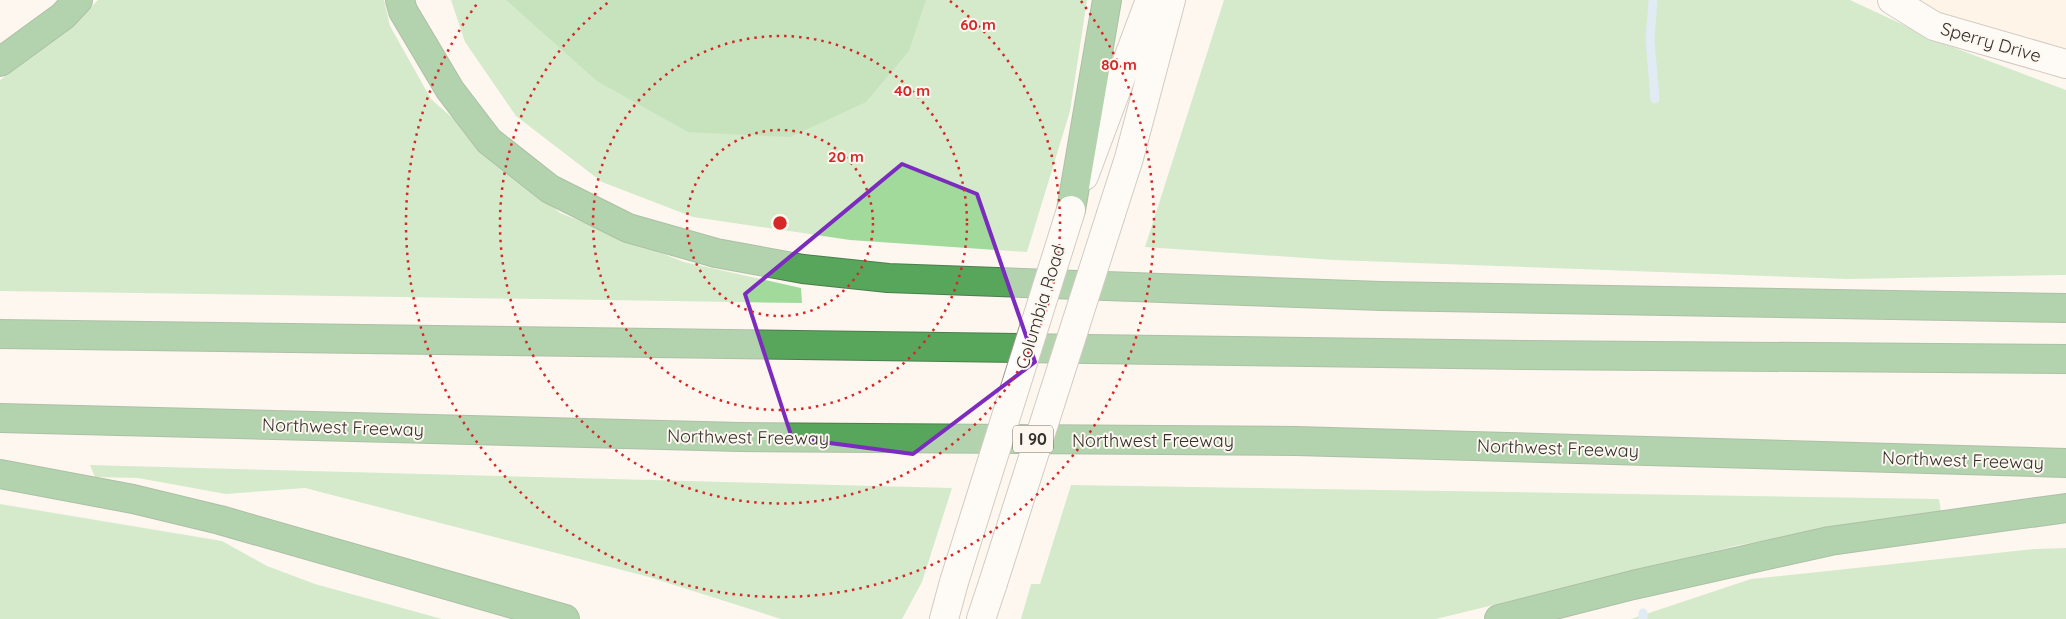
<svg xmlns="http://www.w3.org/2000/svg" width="2066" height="619" font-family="Quicksand,sans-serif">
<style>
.built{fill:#feefdc}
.green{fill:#a2da9c}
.forest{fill:#85cb7e}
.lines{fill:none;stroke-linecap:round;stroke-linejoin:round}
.stream{stroke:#bddbf8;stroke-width:9}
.secondary-casing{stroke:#9f958a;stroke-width:30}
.highway-casing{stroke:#4b7d4b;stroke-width:30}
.secondary{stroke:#fff;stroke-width:28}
.highway{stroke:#58a65b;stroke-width:28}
.secondary-bridge-casing{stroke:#9f958a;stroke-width:30;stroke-linecap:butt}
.secondary-bridge{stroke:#fff;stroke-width:28}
.marked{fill:none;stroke:#7b2cbf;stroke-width:4;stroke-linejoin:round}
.ring{fill:none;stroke:#d62828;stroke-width:2.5;stroke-dasharray:2.5 5}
.labels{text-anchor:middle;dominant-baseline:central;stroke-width:4;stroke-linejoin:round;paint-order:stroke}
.shield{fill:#fdf7f0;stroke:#706c67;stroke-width:1}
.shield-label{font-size:16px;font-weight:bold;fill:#34302c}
.street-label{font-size:18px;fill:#34302c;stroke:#fdf7f0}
.centre{fill:#d62828;stroke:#fdf7f0;stroke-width:2.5}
.ring-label{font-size:15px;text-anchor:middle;font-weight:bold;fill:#d62828;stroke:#fdf7f0;stroke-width:4;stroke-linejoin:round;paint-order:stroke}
</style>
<rect width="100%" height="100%" fill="#fdf7f0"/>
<path class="built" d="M1921 0H2066V48L1946 17Z"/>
<path class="green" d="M98 0H384L390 26 431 99 560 213 684 262 801 288 802 303 0 291V80L69 29Z
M451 0H1087L1070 111 1027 252 850 240 693 217 602 182 516 116 465 42Z
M1224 0H1850L1947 45 2066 90V275L1848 279 1334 260 1145 247Z
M90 465 952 488 922 582 902 619H781L649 577 305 488 226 494 138 478 95 477Z
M1071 485 1939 499 1941 512 1739 545 1436 619H1021L1031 584H1040Z
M0 504 222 541 267 566 315 584 442 619H0Z
M2066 548V619H1631L1751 579 2035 549Z"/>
<path class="forest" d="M506 0H926L909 51 866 102 790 137 688 132 597 81Z"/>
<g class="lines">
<path class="stream" d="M1653 0 1650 40 1655 99
M1643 613V619"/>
<defs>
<path id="secondary" d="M1892 0 1934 26 2066 64
M1084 176 1150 0
M1111 214 1129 158 1171 0
M944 619 954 582
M981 619 993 583"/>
<path id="highway" d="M400 0 403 11 450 90 489 141 550 189 628 228 716 253 803 269 888 278 1381 296 2066 308
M0 62 63 16 78 0
M1071 210 1107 0
M0 334 1525 355 2066 359
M0 418 740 437 1296 441 2066 463
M0 474 133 499 220 520 565 619
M1499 619 1633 585 1830 541 2066 508"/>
</defs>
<use href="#secondary" class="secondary-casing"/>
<use href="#highway" class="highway-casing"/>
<use href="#secondary" class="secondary"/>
<use href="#highway" class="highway"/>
<defs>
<path id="secondary-bridge" d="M954 582 1071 210
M993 583 1111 214"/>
</defs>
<use href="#secondary-bridge" class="secondary-bridge-casing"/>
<use href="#secondary-bridge" class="secondary-bridge"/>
</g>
<path d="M0 0H2066V619H0ZM902 164 977 194 1035 362 913 454 792 438 745 294Z" fill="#fdf7f0" fill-opacity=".55" fill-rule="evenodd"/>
<path class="marked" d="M902 164 977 194 1035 362 913 454 792 438 745 294Z"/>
<g class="ring">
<circle cx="780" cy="223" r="93"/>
<circle cx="780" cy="223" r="187"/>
<path d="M950 1A280 280 0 1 1 610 1"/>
<path d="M1081 1A374 374 0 1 1 479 1"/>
</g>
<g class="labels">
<rect class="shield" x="1013" y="425.5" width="40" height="27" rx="4"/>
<g class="shield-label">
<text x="1033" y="439">I 90</text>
</g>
<g class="street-label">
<text transform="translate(1991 42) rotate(16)">Sperry Drive</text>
<text transform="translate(1040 307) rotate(-73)">Columbia Road</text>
<text transform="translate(343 427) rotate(2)">Northwest Freeway</text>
<text transform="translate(748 437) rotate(1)">Northwest Freeway</text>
<text x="1153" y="440">Northwest Freeway</text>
<text transform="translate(1558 448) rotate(2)">Northwest Freeway</text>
<text transform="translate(1963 460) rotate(2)">Northwest Freeway</text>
</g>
</g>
<circle cx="780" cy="223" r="8" class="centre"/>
<g class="ring-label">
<text x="978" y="30">60 m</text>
<text x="1119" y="70">80 m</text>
<text x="912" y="96">40 m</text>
<text x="846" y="162">20 m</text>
</g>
</svg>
